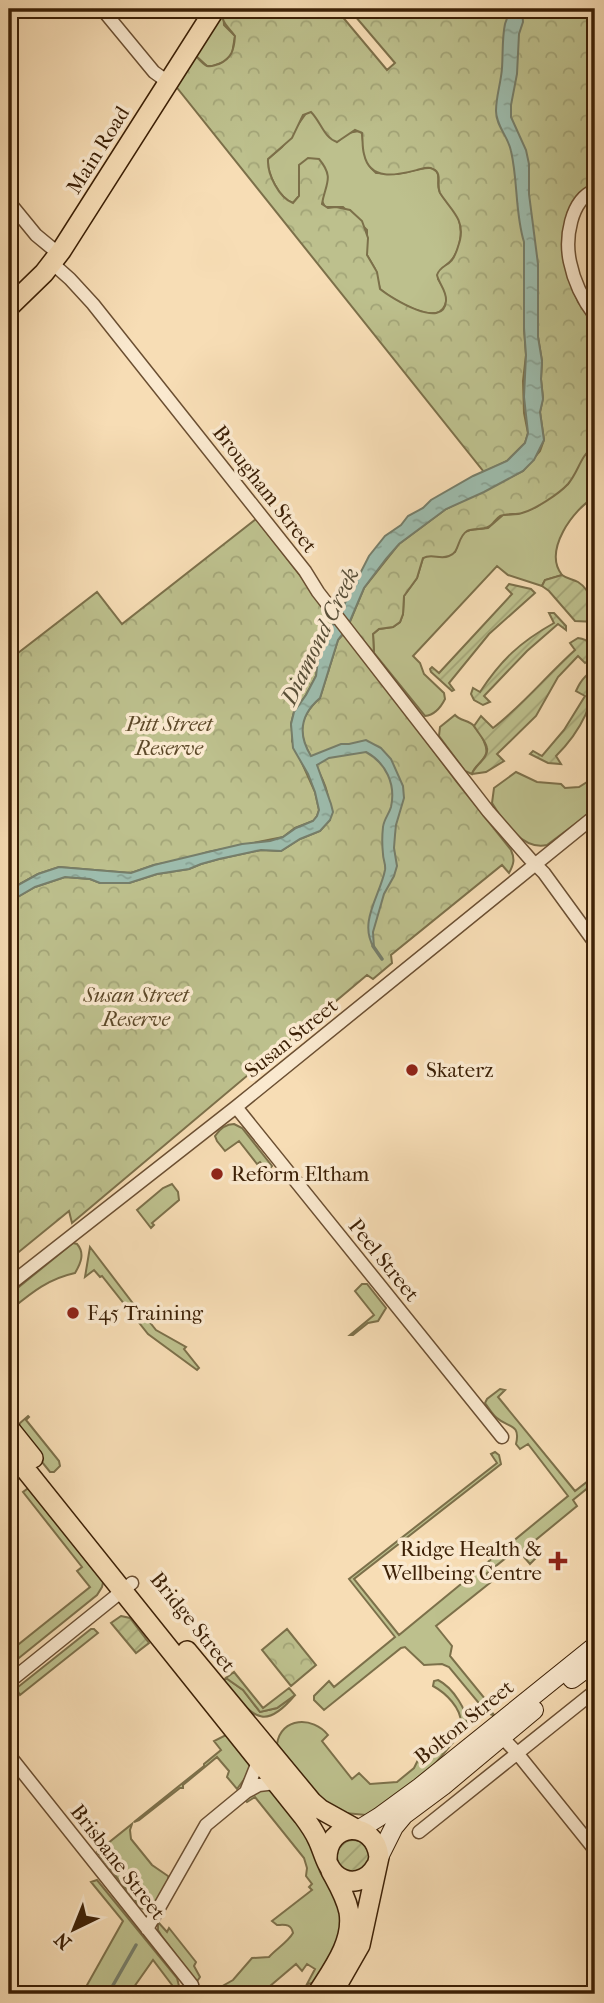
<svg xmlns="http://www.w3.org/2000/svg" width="604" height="2003" font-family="'IM FELL French Canon',serif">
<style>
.grass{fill:#bdc08d;stroke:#7c704a;stroke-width:2}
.forest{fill:url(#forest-crowns);stroke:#7c704a;stroke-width:2;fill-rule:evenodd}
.garden{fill:url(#garden-furrows);stroke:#7c704a;stroke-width:2}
.water{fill:url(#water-ripples);stroke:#767e6a;stroke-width:2}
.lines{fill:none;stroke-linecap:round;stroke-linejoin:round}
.stream{stroke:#767e6a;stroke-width:3.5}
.street-casing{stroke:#6b4f32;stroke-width:15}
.secondary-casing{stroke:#3c2006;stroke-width:20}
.primary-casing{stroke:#3c2006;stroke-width:22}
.street{stroke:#fae9cf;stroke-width:12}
.secondary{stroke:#fae9cf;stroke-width:18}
.primary{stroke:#f7ddb5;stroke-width:19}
.poi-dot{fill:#8f2418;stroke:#fae9cf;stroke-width:2.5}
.labels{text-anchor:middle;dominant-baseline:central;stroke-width:7;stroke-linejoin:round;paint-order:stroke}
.street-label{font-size:21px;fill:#3c2006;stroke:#fae9cf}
.park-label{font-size:21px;font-style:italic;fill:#5c4828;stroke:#fae9cf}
.poi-label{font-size:21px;fill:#3c2006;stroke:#fae9cf;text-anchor:start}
.water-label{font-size:23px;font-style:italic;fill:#594f38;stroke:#fae9cf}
</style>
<defs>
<pattern id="forest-crowns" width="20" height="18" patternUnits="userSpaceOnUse" patternTransform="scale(1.75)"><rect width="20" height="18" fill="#bdc08d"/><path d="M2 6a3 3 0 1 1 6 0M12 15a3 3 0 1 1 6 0" fill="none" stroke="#a3a578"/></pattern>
<pattern id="garden-furrows" width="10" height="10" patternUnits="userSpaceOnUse" patternTransform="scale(1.75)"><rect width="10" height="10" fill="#bdc08d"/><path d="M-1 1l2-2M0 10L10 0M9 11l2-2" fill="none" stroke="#a3a578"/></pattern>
<pattern id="water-ripples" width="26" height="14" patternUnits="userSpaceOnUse" patternTransform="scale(1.75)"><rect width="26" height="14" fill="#9dbcad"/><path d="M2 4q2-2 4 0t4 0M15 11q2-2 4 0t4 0" fill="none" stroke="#88a193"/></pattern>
</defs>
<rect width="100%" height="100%" fill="#f7ddb5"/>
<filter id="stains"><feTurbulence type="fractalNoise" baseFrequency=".00286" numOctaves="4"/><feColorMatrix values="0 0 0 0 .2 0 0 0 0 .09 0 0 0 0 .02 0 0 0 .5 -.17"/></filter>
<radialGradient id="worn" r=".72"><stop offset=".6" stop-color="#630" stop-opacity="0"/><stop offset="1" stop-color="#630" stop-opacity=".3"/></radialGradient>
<path class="grass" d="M223 9 224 25 235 36 232 54 224 62 213 66H207L194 54Z
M307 112H312L315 115 337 142 348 133 359 131 362 133C364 149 363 162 376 173 383 173 391 174 398 174 408 173 420 167 430 168 443 169 436 182 439 190 443 200 453 207 458 217 463 229 461 247 453 258 446 269 443 262 438 279 443 287 449 295 445 305 436 327 392 299 380 289L375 269 367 255V230L343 207H325L322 201 299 188V196L293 203C279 198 267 174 268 159L282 147Z
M595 444V497C573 509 543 551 562 575L545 580 542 586 508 575 497 566 413 656 420 663 424 674 444 693 445 699C441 707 434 715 425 716L374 653 373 634 379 629 393 627 400 622 403 614 404 596 417 578 423 558 429 555 444 557 455 552 460 537 465 532 470 530 488 528 503 515 518 514 536 507 568 484 581 459Z
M455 715C460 721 469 720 474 726 480 732 490 749 485 756 481 764 474 766 472 774L465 771 439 736 440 727Z
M516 772 537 782 561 784 565 788 579 787 595 777V809L547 845C523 851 503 821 492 803L494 788Z
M234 1124 242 1128 272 1166 268 1171 260 1162 257 1164 239 1141 225 1151 217 1141 215 1136C219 1130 226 1124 234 1124Z
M172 1184 178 1192 179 1200 152 1223 154 1225 151 1228 137 1210 163 1188Z
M73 1243 77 1244C85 1253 81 1263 75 1273 47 1279 30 1294 9 1311V1295Z
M90 1247 135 1306 136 1305 156 1330 186 1347 184 1349 199 1368 197 1370 148 1334 102 1276 100 1277 94 1270 85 1277Z
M362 1284H367L386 1308 378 1321 368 1323 353 1335H350L374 1315 355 1291Z
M500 1389 505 1390 498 1397 575 1491 592 1478 595 1482 573 1500 577 1506 526 1548 535 1559 530 1564 517 1549 486 1574 491 1582 436 1626 452 1646 450 1656 486 1700 484 1703 495 1716 487 1713 449 1667 442 1664 424 1665 405 1647 401 1648 324 1710 314 1700V1696L329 1681 334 1687 395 1637 349 1579 497 1463 491 1454 495 1452 499 1455 501 1464 354 1579 399 1635 568 1496 528 1444 520 1449 516 1444C521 1423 508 1428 497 1418 492 1414 489 1408 485 1403L487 1399Z
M28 1416 29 1417 26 1420 59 1461 60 1466 54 1472H50L17 1431 20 1423Z
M27 1489H34L104 1578 102 1587 97 1595 9 1666V1652L90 1587 77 1571 82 1567 23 1492Z
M91 1629H94L98 1633 20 1695 17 1690 18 1687Z
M226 1678 243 1690 260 1712 277 1708 295 1695C260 1737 251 1710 222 1682Z
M438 1680C452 1687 470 1712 466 1727L418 1784 366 1815 345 1813 320 1799 277 1744C281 1717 313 1716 328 1735L322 1741 352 1779 359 1773 370 1784 397 1782 414 1768 418 1760 454 1731 461 1723C461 1708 446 1693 433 1686L434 1681Z
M226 1735 254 1766 237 1789 227 1777 229 1771 217 1757 183 1785V1788H180L139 1820 134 1822 204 1766V1764L221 1750 214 1741Z
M268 1788 295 1814 315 1852 320 1872 337 1896 343 1930 317 1982 307 1984 315 1969 307 1964 302 1971 296 1964 263 1992 264 1994H213L219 1988 233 1980 252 1958 269 1957C276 1949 288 1942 293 1933 291 1923 284 1925 277 1925L272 1921 312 1890 309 1887 312 1884 306 1876 307 1868 304 1858 255 1797 247 1802 245 1800 259 1789Z
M132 1824 130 1830 131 1839 152 1865 168 1876 169 1880 153 1908 148 1911 141 1908 97 1852Z
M97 1880 177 1978 181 1994H171L172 1985 153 1960 129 1994H82L123 1921 91 1882Z
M158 1922 167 1932 169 1928 196 1962 194 1966 200 1977 198 1980 196 1981 161 1935 158 1930Z"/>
<path class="forest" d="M223 9H336L387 70 395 63 349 9H595V183L581 197 568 274 578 302 595 325V444C579 458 579 471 568 484 559 494 534 510 522 513 515 515 507 513 500 516 495 519 493 525 488 527 482 530 474 528 467 531 457 537 460 553 449 556 440 560 432 553 423 558L417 578 404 596 403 614 400 622 393 627 379 629 373 634 374 653 349 624 364 588 399 544 446 509 523 471 540 451 544 440 540 412 543 398 541 379 542 361 538 337V265L524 328 526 355 523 381 524 413 528 433 525 443 507 461 484 472 174 84 194 54C198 58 202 64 207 66 212 67 214 65 219 64 232 58 234 50 235 36 228 26 220 23 223 9ZM311 112C321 122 324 138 337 142L355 130 362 133C363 140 362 147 364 154 370 182 397 175 417 170 422 169 428 166 433 169 443 173 436 185 440 193 450 209 465 219 460 240 458 247 456 255 452 260 446 267 440 266 437 275 439 284 447 291 446 301 444 331 391 298 380 289L377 272 367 255 368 238 362 221 350 210 336 207 328 208 322 204C325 184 335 178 319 159L308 158 299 165V196L293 203C279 198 267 174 268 159L292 138 303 115Z
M256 519 335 620 318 660 316 676 306 695 294 712 291 724 293 734 292 741 315 792 319 810 317 816 313 821 295 828 283 837 208 852 186 859 154 865 131 873 59 867 38 874 9 890V660L97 592 122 624Z
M345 632 456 781 511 850C515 859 514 864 509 873L502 865 391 955 392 963 373 979 367 975 72 1223 69 1211 9 1260V902L35 887 65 877 90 879 100 883H129L157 874 189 869 201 864 219 859 261 850 281 851 300 839 320 831 330 820C329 811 329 801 327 792 318 756 280 733 320 698L338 640Z
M287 1629 316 1665 291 1686 262 1650Z
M234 1672 263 1708 289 1688 295 1695 277 1708 260 1712 243 1690 226 1678Z"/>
<path class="garden" d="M562 575C567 579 573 579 578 582 591 590 595 609 595 622L575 621 549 591 542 586 545 580Z
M509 584 531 589 535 593 489 634 449 683 454 690 452 691 431 672 430 669 432 667 439 673 512 594 506 588Z
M549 613H554L566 626V630L558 624 527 651 484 696 490 702 483 705 474 700 471 694 473 688 480 692C501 660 520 642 554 623Z
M578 638C588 639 596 647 592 658L585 663 578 656 558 677 536 716 497 754 504 761 486 772 472 774C475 765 489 758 487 748 486 741 478 733 474 726L481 716 493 728C523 705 546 676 575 650L570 643Z
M595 671C595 704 580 732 556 756L561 764 548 763 530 754 533 751 542 756 564 730 585 696 576 691C580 682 586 673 595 671Z
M121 1616 130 1618 149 1643 136 1653 111 1623Z
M337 1856a16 16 0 1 1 32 0a16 16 0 1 1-32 0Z"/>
<path class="water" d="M508 9H522L523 22 519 34 517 74 511 105V117L526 150 529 164V194L538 264V337L542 361 541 379 543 399 540 412 544 440 534 460 523 471 484 492 446 509 399 544 386 559 364 588 347 628 338 640 320 698C300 715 298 735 311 756L341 744H349L366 740 381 748 391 759 403 786 404 798 396 825 395 835 394 848 397 866 394 876 384 894 373 932 374 948C358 922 380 896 385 870 386 864 383 860 383 854 382 845 382 836 383 827 384 819 389 814 391 807 396 784 386 763 366 752L329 758 317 765 331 804 333 812 330 820 320 831 300 839 281 851 261 850 219 859 201 864 189 869 157 874 129 883H100L90 879 65 877 35 887 9 902V890L38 874 59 867 131 873 154 865 208 852 242 844 270 841 283 837 296 828 313 821 317 816 319 810 315 792 308 774 293 748 291 724 294 712 306 695 316 676 318 660 331 628 345 603 369 556 385 536 401 525 408 516 423 508 431 500 473 476 507 461 525 443 528 433 524 397 526 355 524 328V242C515 213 518 181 511 151 508 136 496 126 496 111 496 96 501 83 502 68 503 54 502 38 505 24 507 18 509 16 508 9Z"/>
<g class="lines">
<path class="stream" d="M373 946 382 959
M108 1994 136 1945"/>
<defs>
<path id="street" d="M102 9 154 72 168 82
M595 190C570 200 565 239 570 262 574 282 583 300 595 316
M9 202 36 235 59 254
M52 263 70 279 93 304 305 571 318 592 488 811 530 859 544 873 595 943
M236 1107 502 1437
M9 1285 236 1107 595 816
M9 1682 132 1583
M497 1732 517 1753 595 1850
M9 1755 192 1985 194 1994
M246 1792 258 1762
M419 1832 595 1691
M147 1929 206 1825 246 1792 259 1785 275 1783"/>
<path id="secondary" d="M572 1679 595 1662
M358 1830 379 1817 420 1787 595 1646
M379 1857 394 1827 404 1815 443 1786 534 1710"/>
<path id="primary" d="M9 307 44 273 61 251 215 9
M9 1428 33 1458
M9 1449 303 1816C309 1824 314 1831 318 1840 323 1850 326 1866 335 1874 349 1887 368 1881 376 1866
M187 1651 312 1802 320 1809 356 1829
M327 1860C326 1821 375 1819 379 1857L360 1945 332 1994
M317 1994C332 1970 354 1942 349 1912 346 1897 338 1884 331 1871"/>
</defs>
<use href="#street" class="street-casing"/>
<use href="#secondary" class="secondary-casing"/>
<use href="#primary" class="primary-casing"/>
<use href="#street" class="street"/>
<use href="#secondary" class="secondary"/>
<use href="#primary" class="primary"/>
</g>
<g class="poi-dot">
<circle cx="412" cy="1070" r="7"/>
<circle cx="217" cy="1174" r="7"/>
<circle cx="73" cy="1313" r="7"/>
<path d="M554.5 1550.5h7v7h7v7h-7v7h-7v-7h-7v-7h7z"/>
</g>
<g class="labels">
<g class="street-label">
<text transform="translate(98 150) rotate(-58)">Main Road</text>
<text transform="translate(265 489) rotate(52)">Brougham Street</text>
<text transform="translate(291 1038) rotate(-39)">Susan Street</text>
<text transform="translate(384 1260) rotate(51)">Peel Street</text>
<text transform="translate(193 1622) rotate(51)">Bridge Street</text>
<text transform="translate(464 1722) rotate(-39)">Bolton Street</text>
<text transform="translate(118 1862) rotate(52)">Brisbane Street</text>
</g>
<g class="park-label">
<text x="169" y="724">Pitt Street<tspan x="169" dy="24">Reserve</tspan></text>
<text x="136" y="995">Susan Street<tspan x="136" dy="24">Reserve</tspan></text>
</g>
<g class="poi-label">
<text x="426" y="1070">Skaterz</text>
<text x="231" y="1174">Reform Eltham</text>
<text x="87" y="1313">F45 Training</text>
<text x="542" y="1549" text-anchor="end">Ridge Health &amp;<tspan x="542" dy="24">Wellbeing Centre</tspan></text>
</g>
<g class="water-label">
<text transform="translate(320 636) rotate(-64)">Diamond Creek</text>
</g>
</g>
<rect width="604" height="2003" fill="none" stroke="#f7ddb5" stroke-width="35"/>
<rect x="10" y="10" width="583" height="1982" fill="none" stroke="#3c2006" stroke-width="3.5"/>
<rect x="18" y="18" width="569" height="1968" fill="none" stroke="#3c2006" stroke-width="2"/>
<g transform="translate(74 1929) rotate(223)" stroke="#fae9cf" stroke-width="5" paint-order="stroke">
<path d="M0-5L12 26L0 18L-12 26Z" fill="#3c2006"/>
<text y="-10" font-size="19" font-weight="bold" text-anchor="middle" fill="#3c2006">N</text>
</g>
<rect width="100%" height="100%" filter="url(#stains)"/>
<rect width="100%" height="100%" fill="url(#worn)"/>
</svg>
